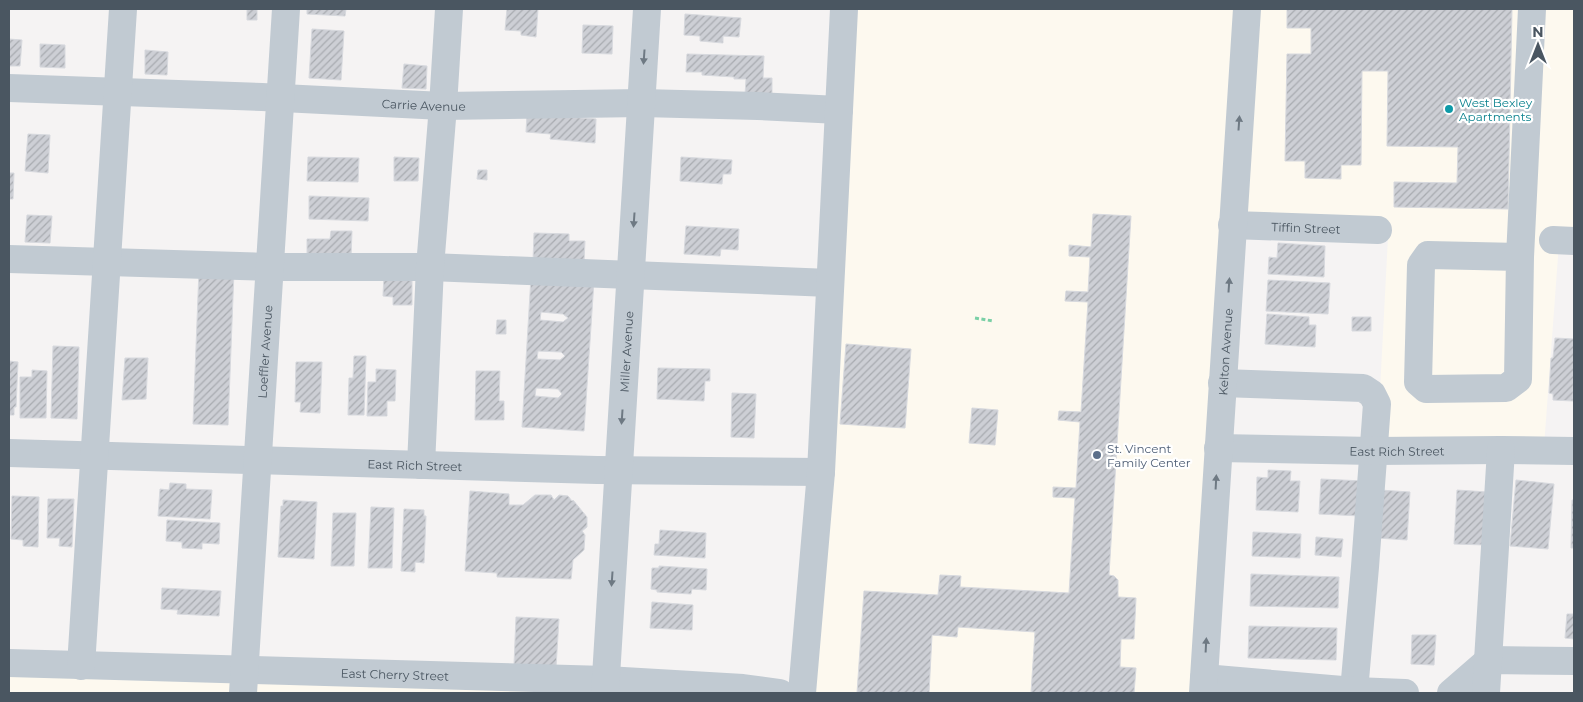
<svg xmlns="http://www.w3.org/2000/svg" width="1583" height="702" font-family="Montserrat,sans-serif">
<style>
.commercial{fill:#fdf9ef}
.building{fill:url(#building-hatch);stroke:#d7d9de;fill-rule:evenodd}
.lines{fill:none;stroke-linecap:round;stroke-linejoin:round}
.path{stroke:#7ad0a6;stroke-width:3;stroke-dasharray:4 2.5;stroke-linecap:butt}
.minor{stroke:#c1cad2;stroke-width:28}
.oneway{fill:#6e7983}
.culture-dot{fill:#0f9aa8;stroke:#fff;stroke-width:2}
.service-dot{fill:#5c6f8a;stroke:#fff;stroke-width:2}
.labels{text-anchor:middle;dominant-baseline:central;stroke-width:4.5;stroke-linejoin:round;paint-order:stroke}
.culture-label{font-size:12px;fill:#0d838f;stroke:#fff;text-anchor:start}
.street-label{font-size:12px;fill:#4a5661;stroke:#fff}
.service-label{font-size:12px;fill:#4e5e75;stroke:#fff;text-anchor:start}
</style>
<defs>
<pattern id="building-hatch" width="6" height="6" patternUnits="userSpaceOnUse" patternTransform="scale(1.25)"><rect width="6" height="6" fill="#cdcfd5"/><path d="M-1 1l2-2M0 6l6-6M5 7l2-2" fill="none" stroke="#a8abb0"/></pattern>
</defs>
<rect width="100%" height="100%" fill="#f5f3f3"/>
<path class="commercial" d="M851 9H1574V243H1559L1544 447 1377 448 1388 237 1236 230 1208 679 1348 693H9V664L810 687Z"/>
<path class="building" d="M247 9H257V20H247Z
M307 9H346L345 16 307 14Z
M507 9H538L536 37 521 35V31L505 30Z
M1287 9H1512L1508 209 1394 207V182L1457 183 1458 147 1387 146 1388 71H1362L1361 165H1341V179L1305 178V161H1285L1287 54H1311V28H1287Z
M685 14 741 18 739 37 723 36V43L700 41V36L684 35Z
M583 25 613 26 612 54 582 53Z
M312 29 344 31 341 80 309 78Z
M9 39 22 40 20 66H9Z
M40 44 65 45V68L40 67Z
M145 50 168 52 167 75 145 74Z
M687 54 764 56 763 78H772V97L745 96 746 79H734V77L702 75V72H686Z
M404 64 427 66 426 89 402 88Z
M527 114 596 119 595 143 550 139 551 134 526 132Z
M28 134 50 135 48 173 25 171Z
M308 157 359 158 358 182 307 181Z
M394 157 419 158 418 181H394Z
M681 157 732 160 731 174H723L722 184 680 181Z
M478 170H487V180L477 179Z
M9 173H14L13 199H9Z
M309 196 369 198 368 221 309 219Z
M1093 214 1131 216 1109 575 1114 576 1118 580V597L1136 598 1134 639H1121L1120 667 1136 668 1134 693H1031L1035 632 958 627 957 637 932 635 929 693H857L864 591 938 595 940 575 961 576 960 587 1069 593 1075 498 1053 497V487L1076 488 1080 422 1058 420 1059 411 1081 412 1088 302 1065 301 1066 291 1088 292 1090 257 1069 256V245L1091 247Z
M27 215 52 216 50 243 25 242Z
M686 226 739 229 738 250 721 249 720 256 684 254Z
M331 231H352L351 259 307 258V239H330Z
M534 233 569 234V241H585L584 262 533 261Z
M1278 243 1325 246 1324 277 1268 274 1269 257 1277 258Z
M199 270 234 271 228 425 193 424Z
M384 274H412V305H393V297L383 296Z
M531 277 594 281 584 431 522 427ZM541 312 563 314 568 318 563 322 540 320ZM538 351 561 352 565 356 560 360 537 359ZM536 388 558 389 562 394 558 398 535 396Z
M1268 280 1330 283 1328 314 1266 311Z
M1267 314 1309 317V325H1316L1315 347 1265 344Z
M1352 317H1371V331H1352Z
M497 320H506V334H496Z
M1555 338 1574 339 1573 401 1553 400V394L1549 393 1551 358H1553Z
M846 344 911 349 905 428 840 424Z
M53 346 79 347 77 419 51 418Z
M354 356H366L364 415H348L349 378H353Z
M125 358H148L146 399 122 400Z
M9 361 18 362 16 407H14V415H9Z
M296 362H322L320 413 300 412 301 402H295Z
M658 368 710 369V381H705L704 401 657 399Z
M376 369 396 370 395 401H387V416H367L368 382H376Z
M32 370 47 371 46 418H20V377H32Z
M476 371H500L499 401H504V420H475Z
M732 393 756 394 754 438 731 437Z
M972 408 998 410 995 445 969 443Z
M1268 470 1291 471 1290 481H1300L1298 512 1256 510 1257 477 1268 478Z
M1321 479 1363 481 1361 516 1319 514Z
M1516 480 1554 484 1548 549 1510 546Z
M170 483 186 484V489L212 490 210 519 158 516 160 489 169 490Z
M1380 490 1410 492 1407 540 1377 538Z
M1457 490 1487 492 1485 545 1454 544Z
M470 491 509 494V505H523L535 495H551L554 500 559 495 568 496 572 501 573 500 587 517V527L582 531 585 535 584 550 573 560 571 579 497 577V573L465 571Z
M12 496 39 497 38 547 23 546V540L11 539Z
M48 499H74L72 547 59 546 60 538H47Z
M283 500 317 502 314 559 278 557 281 506H283Z
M1572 500H1574V548H1571Z
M371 507 394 508 392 568H368Z
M404 509 424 510V516H426L424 563 415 562V572L401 571Z
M333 513H356L354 566H331Z
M167 520 220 523 219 544 202 543V549L182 548V542L166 541Z
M660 530 706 533 705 558 654 555 655 544H659Z
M1253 532 1301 534 1300 558 1252 556Z
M1316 537 1343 539 1341 557 1315 555Z
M659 566 707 569 706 590 692 589 691 594 657 592V590L651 589 652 568H659Z
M1251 574 1339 577 1338 608 1250 606Z
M162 588 221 591 219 616 177 614 178 610 161 609Z
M652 602 693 605 692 630 650 628Z
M1567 614H1574V639L1565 638Z
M516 617 559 619 556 667 514 665Z
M1249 626 1337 628 1336 660 1248 658Z
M1412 635H1436L1434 665 1411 664Z"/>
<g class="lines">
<path class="path" d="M975 318 993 321"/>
<g class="minor">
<path id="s1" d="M9 88 262 97 443 106 642 103 758 106 839 110"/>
<path id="s2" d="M1232 225 1378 230"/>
<path d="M1553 240 1574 241"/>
<path d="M1520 257 1428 255 1421 265 1418 382 1426 389 1506 388 1518 379 1520 257 1532 9"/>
<path d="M9 259 270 267H430L830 283"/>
<path d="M1222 383 1363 388 1372 394 1377 404 1365 567 1354 691"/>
<path id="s3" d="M1218 448 1374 451 1501 450 1574 451"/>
<path id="s4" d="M9 453 597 470 821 472"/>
<path d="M421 465 430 267 443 106 449 9"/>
<path id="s5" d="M9 663 606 680 743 688 780 693"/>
<path d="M81 666 123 9"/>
<path d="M1204 678 1354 691 1405 693"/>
<path id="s6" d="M243 693 286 9"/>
<path id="s7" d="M605 693 647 9"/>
<path d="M802 693 821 472 844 9"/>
<path id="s8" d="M1203 693 1247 9"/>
<path d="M1451 693 1489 660 1574 661"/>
<path d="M1486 693 1501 450"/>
</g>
</g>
<defs><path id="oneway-solid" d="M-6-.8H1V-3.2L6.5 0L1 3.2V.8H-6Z" transform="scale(1.25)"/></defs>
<g class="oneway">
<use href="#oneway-solid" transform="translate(644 57) rotate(94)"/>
<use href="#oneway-solid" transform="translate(1239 123) rotate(-86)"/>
<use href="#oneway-solid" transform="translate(634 220) rotate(94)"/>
<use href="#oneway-solid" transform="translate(1229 285) rotate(-86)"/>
<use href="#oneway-solid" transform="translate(622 417) rotate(94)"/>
<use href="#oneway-solid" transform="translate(1216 482) rotate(-87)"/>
<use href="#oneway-solid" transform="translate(612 579) rotate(94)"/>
<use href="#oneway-solid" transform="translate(1206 645) rotate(-87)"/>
</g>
<circle class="culture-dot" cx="1449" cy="109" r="5"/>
<circle class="service-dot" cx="1097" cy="455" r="5"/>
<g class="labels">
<g class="culture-label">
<text x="1459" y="102">West Bexley<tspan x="1459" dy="14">Apartments</tspan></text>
</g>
<g class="street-label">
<text stroke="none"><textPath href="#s1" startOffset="415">Carrie Avenue</textPath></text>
<text stroke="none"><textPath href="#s2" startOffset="74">Tiffin Street</textPath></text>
<text stroke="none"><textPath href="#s6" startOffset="342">Loeffler Avenue</textPath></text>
<text stroke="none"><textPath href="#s7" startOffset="342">Miller Avenue</textPath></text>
<text stroke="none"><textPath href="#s8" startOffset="342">Kelton Avenue</textPath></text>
<text stroke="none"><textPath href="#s3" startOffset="179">East Rich Street</textPath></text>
<text stroke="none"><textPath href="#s4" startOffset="406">East Rich Street</textPath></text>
<text stroke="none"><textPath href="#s5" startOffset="386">East Cherry Street</textPath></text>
</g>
<g class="service-label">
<text x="1107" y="448">St. Vincent<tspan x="1107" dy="14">Family Center</tspan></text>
</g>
</g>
<rect width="1583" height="702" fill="none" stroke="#4a5661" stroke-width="20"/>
<g transform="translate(1538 45)" stroke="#ffffff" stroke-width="4" paint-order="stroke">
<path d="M0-4L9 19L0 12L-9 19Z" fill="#4a5661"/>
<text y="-8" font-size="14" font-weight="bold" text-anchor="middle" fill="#4a5661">N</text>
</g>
</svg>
